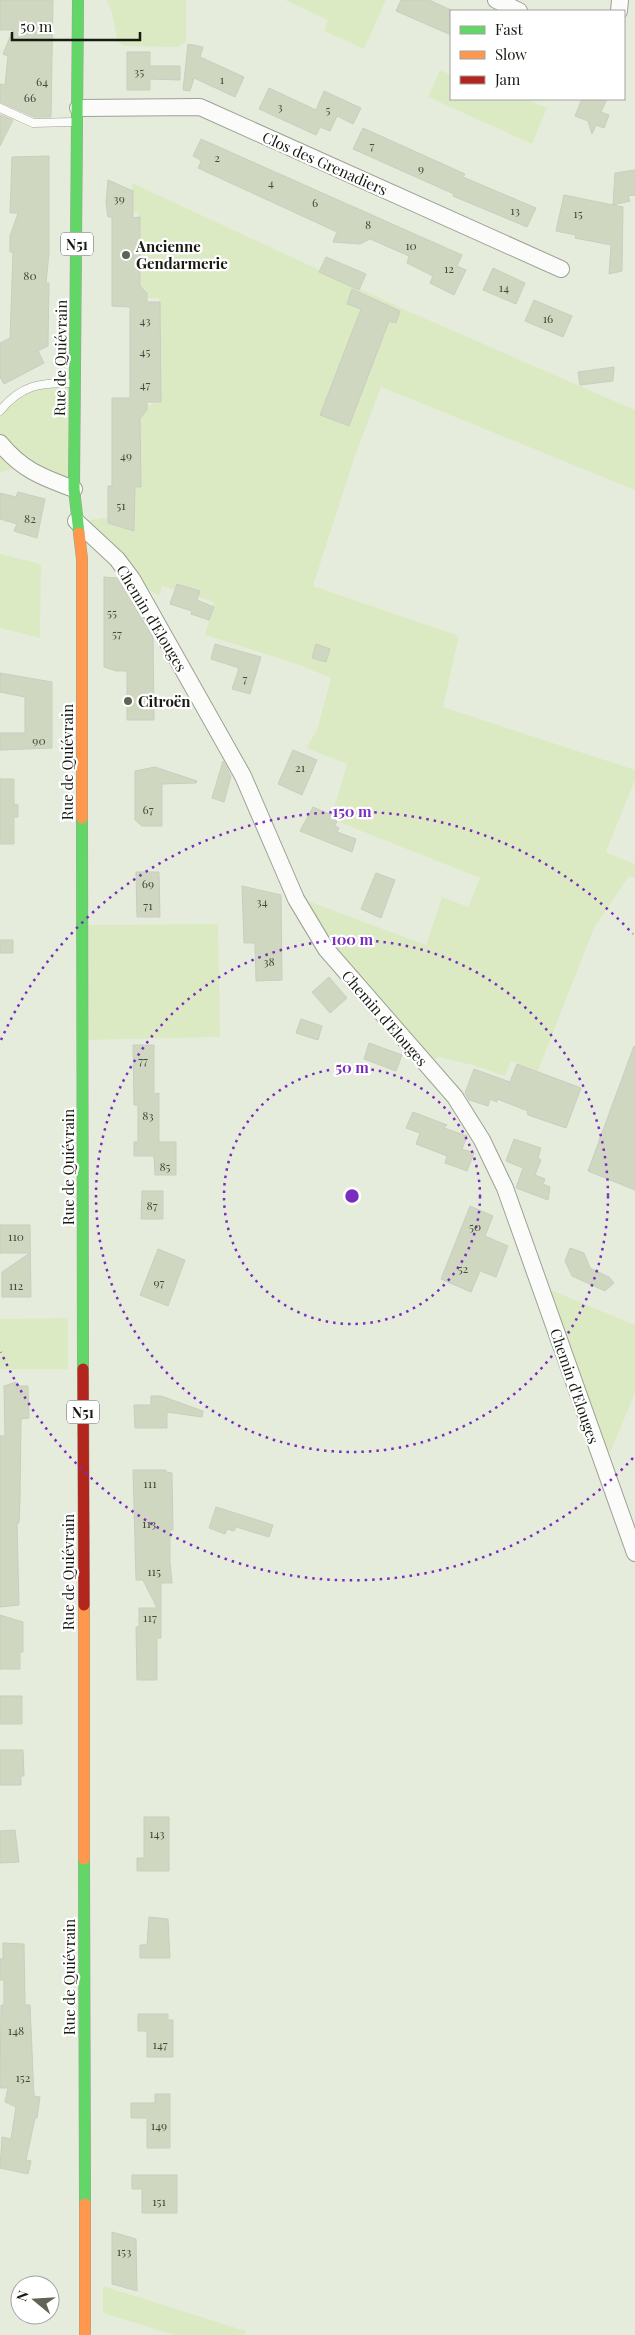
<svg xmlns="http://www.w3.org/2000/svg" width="635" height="2335" font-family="'Playfair Display',serif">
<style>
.green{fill:#dceac4}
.building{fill:#cfd7c1;stroke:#c9cec0}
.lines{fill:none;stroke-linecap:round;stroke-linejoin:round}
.lane-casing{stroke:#9ca195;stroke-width:9}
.street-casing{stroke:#9ca195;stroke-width:18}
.fast-casing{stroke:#9ca195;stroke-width:12}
.slow-casing{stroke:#9ca195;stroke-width:12}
.jam-casing{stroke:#9ca195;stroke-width:12}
.lane{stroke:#fbfcfa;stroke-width:8}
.street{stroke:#fbfcfa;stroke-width:16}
.fast{stroke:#63d668;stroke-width:11}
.slow{stroke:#ff974d;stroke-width:11}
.jam{stroke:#b3261e;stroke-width:11}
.ring{fill:none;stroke:#7b2cbf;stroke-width:2.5;stroke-dasharray:2.5 5}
.poi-dot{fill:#5f6457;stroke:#fff;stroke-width:2}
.labels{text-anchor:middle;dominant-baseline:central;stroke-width:4.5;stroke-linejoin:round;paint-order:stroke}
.number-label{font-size:12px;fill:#454a3d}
.shield{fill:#fff;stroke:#5c5f58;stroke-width:1}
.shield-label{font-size:14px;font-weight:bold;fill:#161a10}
.street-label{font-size:15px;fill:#161a10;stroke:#fff}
.poi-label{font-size:15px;font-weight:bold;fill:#161a10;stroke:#fff;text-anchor:start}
.centre{fill:#7b2cbf;stroke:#fff;stroke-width:2.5}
.ring-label{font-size:15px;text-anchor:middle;font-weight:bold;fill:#7b2cbf;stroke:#fff;stroke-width:4.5;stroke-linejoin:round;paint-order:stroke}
</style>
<rect width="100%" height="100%" fill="#e6ecdc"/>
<path class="green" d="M106 0H186V42L178 47 124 46 118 42 111 9Z
M285 0H386L364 49 324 31 328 20Z
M440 70 451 75V99H526L547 108 532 144 428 97Z
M132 183 410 312 635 410V490L381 387 355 456 313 586 459 636 443 707 635 770V780L606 852 635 864V878L629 876 594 928 538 1071 511 1061 505 1076 472 1065 438 1057 428 1067 296 899 308 901 426 945 442 897 468 907 480 878 331 819 347 764 306 748 317 730 331 678 297 664 205 635 214 602 162 586 159 596 132 579 77 522 109 517 133 480 139 405H152L153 396H160L159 298H146L145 288H139L138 212H132Z
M75 383 74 489 21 465 0 473V411L27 388Z
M0 554 41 564 40 638 0 628Z
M218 924 220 1037 83 1040 82 925Z
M541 1286 635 1325V1393L610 1453 594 1444Z
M68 1318V1369H0V1319Z
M103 2286 246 2331 245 2335H174L103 2313Z"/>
<path class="building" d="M0 0H53L51 117H34L0 102V84L5 85 8 56 3 54 13 30H0Z
M401 0H429L451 10V35L396 11Z
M188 44 203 47 200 57 244 77 235 97 194 78 190 91 183 90Z
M127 52H150V66H180V80L150 79V90H127Z
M269 88 316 110 324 91 361 108 353 124 337 116 330 131 320 127 316 135 259 109Z
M582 99H607L601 112 609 115 604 128 596 125 592 134 588 121 575 116Z
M1 115 13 120 0 146V116Z
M363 128 465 174 463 177 536 208 527 227 453 196 454 194 353 149Z
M201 139 462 255 457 266 466 270 454 295 430 283 433 276 407 263 409 256 370 239 360 244 333 242 337 232 198 168 201 162 199 159 193 156Z
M49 156V253L46 283H49L48 346 38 351 44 363 4 384 0 377V343L10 338 13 252H10V236L18 213H10L12 157Z
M635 170V195L628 196 630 201 613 205 623 207 622 271 609 274 611 245 575 238 576 235 556 231 564 195 613 205 615 173Z
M108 180 133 191V218L140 217V286L147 293V302H160L161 402H147V410L140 418 141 487H135L134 531 108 523V486H112V398H130V307L112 306V217H108L106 203Z
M326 257 366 274 359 290 319 272Z
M493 268 525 283 516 304 483 290Z
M352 289 400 311 396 323 389 321 349 426 320 415 361 309 347 304Z
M534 300 572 316 563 337 525 321Z
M614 367 613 381 580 385 578 372Z
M18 492 45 499 37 538 14 531 17 524 0 519V493L16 497Z
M104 577 117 578 153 637 154 720H127V671H116L104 667Z
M177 584 200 591 197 600 214 607 209 620 191 614 192 611 170 604Z
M215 644 261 657 250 694 232 689 239 668 211 659Z
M316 644 330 649 326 662 312 658Z
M0 673 52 682V748L0 750V733H25V697L0 692Z
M293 750 317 760 302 795 278 784Z
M223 761 231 776 224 802 212 798Z
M155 767 197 781 196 783 162 784V826H142L135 820V771Z
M0 779H14V804L18 805V817H14V844H0Z
M313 807 338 818 335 826 339 828 337 832 356 839 352 852 300 831Z
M136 872H159L160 917H137Z
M376 873 395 880 381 918 361 909Z
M242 886 281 895 282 980 256 981 255 943H244Z
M0 940H13V953H0Z
M329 977 347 998 330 1013 312 992Z
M301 1019 322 1026 318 1040 296 1033Z
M369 1043 402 1055 396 1071 364 1059Z
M133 1045H154V1094L159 1093V1142H176V1175H155L154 1156H134V1142H138V1105H134Z
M634 1046 635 1047V1190L588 1171Z
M517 1064 581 1088 566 1128 531 1116 527 1114 528 1111 497 1099V1102L490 1099 488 1106 469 1100 465 1093 474 1069 510 1082Z
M413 1112 447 1125 444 1128 467 1136 462 1149 474 1153 467 1171 445 1163 447 1156 416 1144 420 1133 406 1128Z
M514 1139 541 1148 538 1158 541 1160 535 1175 545 1179 543 1184 550 1187 548 1200 516 1188 523 1168 506 1161Z
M142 1191H163V1219H141Z
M470 1206 493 1216 485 1236 508 1246 496 1277 480 1271 471 1292 441 1279Z
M0 1225H30L31 1297H2V1272L30 1253H0Z
M570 1248 584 1253 590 1268 609 1277 614 1283 605 1291 572 1276 565 1261Z
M158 1249 185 1260 168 1306 140 1295Z
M16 1382 20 1386H28L29 1418 21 1419 20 1499 19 1523H17L19 1605 0 1607V1436H5L4 1386Z
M151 1396H161L203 1411 202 1417 167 1412V1428H135L134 1405H151Z
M133 1470H166V1472L172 1473 173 1530H170V1562L172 1583H161V1638H157V1680H137L136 1627H139V1608H157L143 1580H136Z
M216 1507 273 1525 269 1537 236 1527 234 1531 227 1529 225 1534 209 1528Z
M0 1615 23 1622V1652H20V1669H0Z
M0 1696H22V1724H0Z
M0 1750H23L24 1776H21V1785H0Z
M144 1817H169V1871H137V1858H144Z
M15 1830 19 1862 0 1863V1831Z
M149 1917 168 1919 170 1958H140V1945H147Z
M3 1943 24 1944 25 2005H30L34 2096 40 2097 37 2118H35L26 2160 31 2161 28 2174 0 2168 2 2137 11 2139 16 2107 5 2102 8 2088H0L1 2005H4V1980H0V1959H3Z
M138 2014H168V2020H173V2057H147V2031H138Z
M155 2094H170V2148H147V2118H131V2103H155Z
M132 2175H177V2213H142V2189H132Z
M112 2232 136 2239 137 2291 112 2284Z"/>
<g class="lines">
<defs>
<path id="lane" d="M0 108 33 123 73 122
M0 411C21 385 39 383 71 383"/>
<path id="street" d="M496 0 519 11
M619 11 620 0
M78 108 200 107 561 269
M0 443C22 470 42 477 74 489
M76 521 117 559 132 579 243 776 296 899 326 949 455 1097 482 1140 505 1188 635 1553"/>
<path id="fast" d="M78 0 74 489 79 533
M82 818 83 1369
M84 1859 85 2204"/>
<path id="slow" d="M79 533 82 559V818
M84 1605V1859
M85 2204V2335"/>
<path id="jam" d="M83 1369 84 1605"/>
</defs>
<use href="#lane" class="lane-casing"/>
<use href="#street" class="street-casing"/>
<use href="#fast" class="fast-casing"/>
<use href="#slow" class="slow-casing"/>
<use href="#jam" class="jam-casing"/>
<use href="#lane" class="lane"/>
<use href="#street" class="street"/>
<use href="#fast" class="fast"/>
<use href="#slow" class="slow"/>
<use href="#jam" class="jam"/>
</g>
<g class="ring">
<circle cx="352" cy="1196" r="128"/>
<circle cx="352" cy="1196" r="256"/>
<path d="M633 1458A384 384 0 0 1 1 1352M1 1040A384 384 0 0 1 633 934"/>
</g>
<g class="poi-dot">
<circle cx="126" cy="255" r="5"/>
<circle cx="128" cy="701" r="5"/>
</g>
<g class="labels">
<g class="number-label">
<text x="139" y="71">35</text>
<text x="222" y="79">1</text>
<text x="42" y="81">64</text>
<text x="30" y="97">66</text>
<text x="280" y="106">3</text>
<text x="328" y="109">5</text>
<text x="372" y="145">7</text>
<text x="217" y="157">2</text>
<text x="421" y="168">9</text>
<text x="271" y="182">4</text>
<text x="119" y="198">39</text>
<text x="315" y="202">6</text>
<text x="515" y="210">13</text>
<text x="578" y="213">15</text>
<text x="368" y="224">8</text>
<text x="411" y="245">10</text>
<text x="449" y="268">12</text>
<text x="30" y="275">80</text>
<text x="504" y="287">14</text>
<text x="548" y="318">16</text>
<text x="145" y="320">43</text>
<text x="145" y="351">45</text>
<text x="145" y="384">47</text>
<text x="126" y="455">49</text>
<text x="121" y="505">51</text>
<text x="30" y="518">82</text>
<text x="112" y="612">55</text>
<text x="117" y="633">57</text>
<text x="245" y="678">7</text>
<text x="39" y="740">90</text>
<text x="300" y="767">21</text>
<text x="148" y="809">67</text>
<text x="148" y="883">69</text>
<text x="262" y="901">34</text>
<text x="148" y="905">71</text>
<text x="269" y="961">38</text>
<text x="143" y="1060">77</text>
<text x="148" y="1115">83</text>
<text x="165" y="1166">85</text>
<text x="152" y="1205">87</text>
<text x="475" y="1226">50</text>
<text x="16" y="1236">110</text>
<text x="463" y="1268">52</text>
<text x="159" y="1282">97</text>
<text x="16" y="1285">112</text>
<text x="150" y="1483">111</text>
<text x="149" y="1523">113</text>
<text x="154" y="1571">115</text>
<text x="150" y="1617">117</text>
<text x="157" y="1833">143</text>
<text x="16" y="2030">148</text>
<text x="160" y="2044">147</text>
<text x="23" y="2077">152</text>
<text x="159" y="2125">149</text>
<text x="159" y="2201">151</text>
<text x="124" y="2251">153</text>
</g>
<g class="shield">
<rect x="61" y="232.5" width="32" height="23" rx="4"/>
<rect x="67" y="1400.5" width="32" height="23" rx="4"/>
</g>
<g class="shield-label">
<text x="77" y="244">N51</text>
<text x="83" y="1412">N51</text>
</g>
<g class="street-label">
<text transform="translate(325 163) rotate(24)">Clos des Grenadiers</text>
<text transform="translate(60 358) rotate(-89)">Rue de Quiévrain</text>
<text transform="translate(152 618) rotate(59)">Chemin d'Elouges</text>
<text transform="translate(67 762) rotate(-90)">Rue de Quiévrain</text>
<text transform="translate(385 1018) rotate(49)">Chemin d'Elouges</text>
<text transform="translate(68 1167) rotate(-90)">Rue de Quiévrain</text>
<text transform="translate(575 1386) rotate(71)">Chemin d'Elouges</text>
<text transform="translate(68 1572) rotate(-90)">Rue de Quiévrain</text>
<text transform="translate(69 1977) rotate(-90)">Rue de Quiévrain</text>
</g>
<g class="poi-label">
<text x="136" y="246">Ancienne<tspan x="136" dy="17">Gendarmerie</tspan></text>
<text x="138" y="701">Citroën</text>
</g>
</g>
<circle cx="352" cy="1196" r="8" class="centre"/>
<g class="ring-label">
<text x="352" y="817">150 m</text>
<text x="352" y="945">100 m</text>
<text x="352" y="1073">50 m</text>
</g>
<rect x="450" y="10" width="175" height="90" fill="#ffffff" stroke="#a2a39f"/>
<rect x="460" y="26" width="25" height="8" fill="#63d668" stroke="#a2a39f"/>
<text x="495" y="35" font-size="15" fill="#161a10">Fast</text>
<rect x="460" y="51" width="25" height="8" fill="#ff974d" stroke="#a2a39f"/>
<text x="495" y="60" font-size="15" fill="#161a10">Slow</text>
<rect x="460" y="76" width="25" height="8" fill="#b3261e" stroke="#a2a39f"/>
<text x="495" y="85" font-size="15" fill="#161a10">Jam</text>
<g transform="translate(35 2300) rotate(288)"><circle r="24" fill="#ffffff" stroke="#a2a39f"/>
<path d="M0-4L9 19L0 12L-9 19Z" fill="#5f6457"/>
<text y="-8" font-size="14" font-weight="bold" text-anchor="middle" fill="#161a10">N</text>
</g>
<path d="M12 32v8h128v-8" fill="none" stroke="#161a10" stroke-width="2.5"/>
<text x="20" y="32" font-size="15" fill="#161a10" stroke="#ffffff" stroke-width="4" paint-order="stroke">50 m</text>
</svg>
